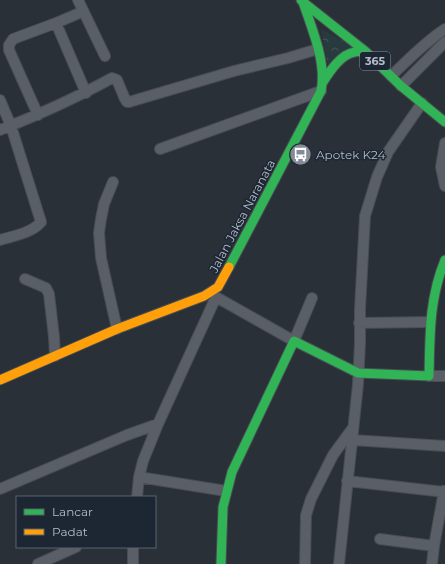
<svg xmlns="http://www.w3.org/2000/svg" width="445" height="564" font-family="Montserrat,sans-serif">
<style>
.park{fill:url(#park-crowns)}
.lines{fill:none;stroke-linecap:round;stroke-linejoin:round}
.street-casing{stroke:#484c53;stroke-width:12}
.fast-casing{stroke:#484c53;stroke-width:11}
.slow-casing{stroke:#484c53;stroke-width:11}
.street{stroke:#5a5e66;stroke-width:10}
.fast{stroke:#30b455;stroke-width:9}
.slow{stroke:#ff9f0a;stroke-width:9}
.labels{text-anchor:middle;dominant-baseline:central;stroke-width:3;stroke-linejoin:round;paint-order:stroke}
.shield{fill:#1d2633;stroke:#878f9c;stroke-width:1}
.shield-label{font-size:11px;font-weight:bold;fill:#b4bcc9}
.poi-label{font-size:12px;fill:#b4bcc9;stroke:#1d2633;text-anchor:start}
.street-label{font-size:12px;fill:#b4bcc9;stroke:#1d2633}
</style>
<defs>
<pattern id="park-crowns" width="20" height="18" patternUnits="userSpaceOnUse"><rect width="20" height="18" fill="#273a3e"/><path d="M2 6a3 3 0 1 1 6 0M12 15a3 3 0 1 1 6 0" fill="none" stroke="#445559"/></pattern>
</defs>
<rect width="100%" height="100%" fill="#2a3038"/>
<path class="park" d="M321 29 353 46 329 69Z"/>
<g class="lines">
<defs>
<path id="street" d="M78 0 105 56
M56 23 77 14
M391 76C409 59 425 42 445 29
M401 86 445 42
M0 100 11 126 41 222C32 233 13 236 0 240
M38 115 9 50V45L13 39 56 23 86 93
M0 130C38 115 76 98 112 78L117 80 125 99 127 102H129L234 71 288 58 318 49
M445 143 441 167 445 186
M160 149 321 91
M113 182 104 204 101 219 99 233 101 258 117 329
M25 279 46 288 49 294 54 337 55 356
M212 293 216 297 294 341 312 298
M359 323 430 322
M429 376H445
M352 440 445 446
M139 477 226 491
M347 481 445 492
M0 489 127 435 158 424
M137 497 139 477 143 461 158 424 216 297
M380 539 434 546
M38 564 76 547
M133 564V547
M305 564 306 515 311 499 333 455 352 429
M339 564 358 384 360 343V309L365 216 377 177 388 152 422 103
M432 564 434 546 444 491"/>
<path id="fast" d="M303 0V2L365 51 401 86 445 122
M323 82C330 71 341 54 355 52 359 51 362 52 365 51
M229 267 321 91C327 63 312 29 303 2L301 0
M221 564 223 507 232 472 294 341 358 373 429 376C430 335 429 299 445 260"/>
<path id="slow" d="M0 380 117 329 204 296 218 287 229 267"/>
</defs>
<use href="#street" class="street-casing"/>
<use href="#fast" class="fast-casing"/>
<use href="#slow" class="slow-casing"/>
<use href="#street" class="street"/>
<use href="#fast" class="fast"/>
<use href="#slow" class="slow"/>
</g>
<defs>
<symbol id="bus-disc" viewBox="-11 -11 22 22"><circle r="9.5" fill="#848b96" stroke="#1d2633"/><path d="M-5-6H5V4H4V6H2V4H-2V6H-4V4H-5ZM-3.5-4V0h7V-4ZM-3.5 1.2v1.5H-2V1.2ZM2 1.2v1.5H3.5V1.2Z" fill="#fff"/></symbol>
</defs>
<g fill-rule="evenodd">
<use href="#bus-disc" x="288" y="142" width="25" height="25"/>
</g>
<g class="labels">
<rect class="shield" x="360" y="52" width="30" height="18" rx="3"/>
<g class="shield-label">
<text x="375" y="61">365</text>
</g>
<g class="poi-label">
<text x="316" y="154">Apotek K24</text>
</g>
<g class="street-label">
<text transform="translate(242 216) rotate(-62)">Jalan Jaksa Naranata</text>
</g>
</g>
<rect x="16" y="496" width="140" height="52" fill="#1d2633" stroke="#59626f"/>
<rect x="24" y="509" width="20" height="6" fill="#30b455" stroke="#59626f"/>
<text x="52" y="516" font-size="12" fill="#b4bcc9">Lancar</text>
<rect x="24" y="529" width="20" height="6" fill="#ff9f0a" stroke="#59626f"/>
<text x="52" y="536" font-size="12" fill="#b4bcc9">Padat</text>
</svg>
